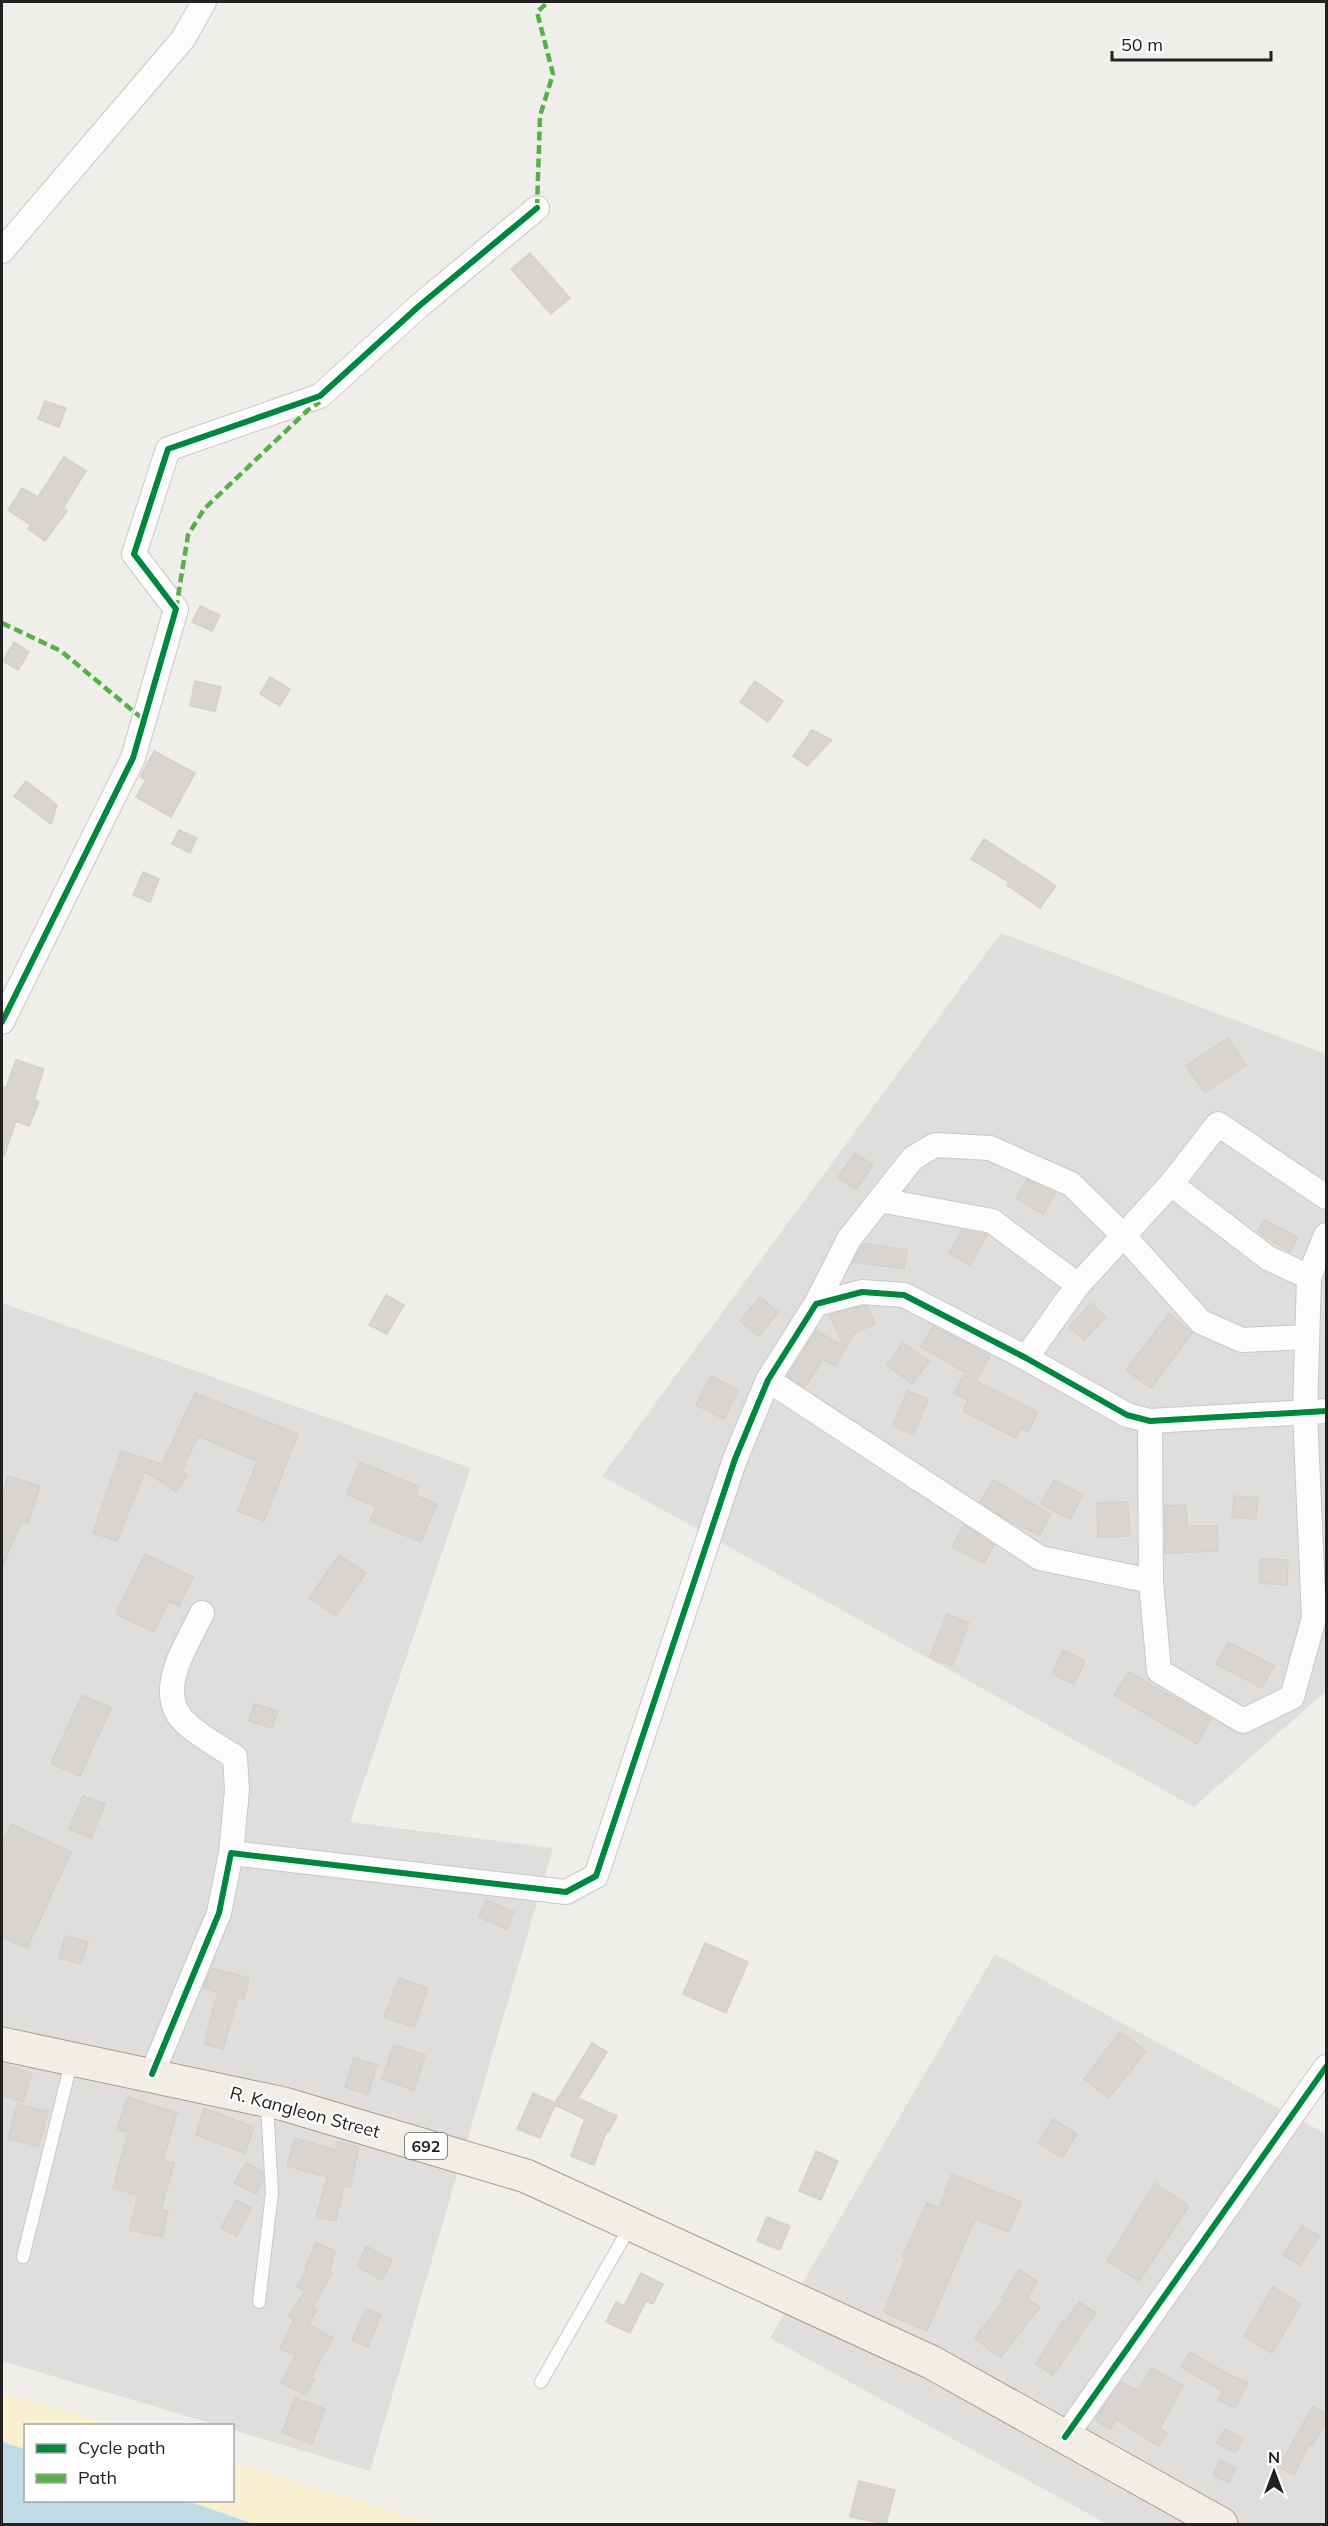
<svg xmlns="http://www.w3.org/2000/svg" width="1328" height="2526" font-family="Mulish,sans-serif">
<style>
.residential{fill:#dfdedc}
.religious{fill:#dededc}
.sand{fill:#f8f0d0}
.water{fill:#bfdbe3}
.building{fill:#d7d4d2;stroke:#d3d0cc;stroke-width:1.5}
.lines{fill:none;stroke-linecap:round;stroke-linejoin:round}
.lane-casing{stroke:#c9c8c7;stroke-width:14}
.street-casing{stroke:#c9c8c7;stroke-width:26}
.primary-casing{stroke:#a79c86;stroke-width:35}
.lane{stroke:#fdfcfc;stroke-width:12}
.street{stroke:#fdfcfc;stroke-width:24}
.primary{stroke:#f3ede7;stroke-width:33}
.quiet{stroke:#55b145;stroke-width:4.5;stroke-dasharray:9 4.5;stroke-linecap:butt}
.cycleway-casing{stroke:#fff;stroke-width:10}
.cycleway{stroke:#00873e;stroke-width:6}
.labels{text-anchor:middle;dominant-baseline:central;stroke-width:4.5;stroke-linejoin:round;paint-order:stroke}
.shield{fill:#fff;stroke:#646464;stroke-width:1.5}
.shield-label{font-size:16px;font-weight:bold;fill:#222}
.street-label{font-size:18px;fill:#222;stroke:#fff}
</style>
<rect width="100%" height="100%" fill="#f0eeeb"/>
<path class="residential" d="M1001 933 1326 1054V1691L1194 1807 602 1476Z
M2 1303 471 1468 350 1822 553 1848 370 2471 233 2430 232 2426 217 2425 2 2361Z
M995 1954 1326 2134V2524H1107L770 2338Z"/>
<path class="religious" d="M68 1668 160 1716 49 1955 23 2029 2 2024V1811Z"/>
<path class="sand" d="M2 2392 113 2425 26 2426 25 2449 2 2442Z
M233 2462 435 2524H254L187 2501 232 2500Z"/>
<path class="water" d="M2 2442 25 2449 26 2500 187 2501 254 2524H2Z"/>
<path class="building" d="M530 253 570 298 551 314 511 269Z
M45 401 66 408 59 427 38 419Z
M64 457 86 471 63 508 67 511 45 541 28 529 31 525 8 510 22 488 38 497Z
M200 606 220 615 212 631 192 622Z
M14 642 29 652 18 670 3 661Z
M270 677 290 689 280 706 260 694Z
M195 681 221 687 215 711 190 706Z
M755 681 783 701 768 722 740 702Z
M812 730 832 740 807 766 793 756Z
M154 751 195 773 171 817 136 797 146 780 140 777Z
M26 781 57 805 51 824 14 796Z
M179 830 197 838 190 853 172 844Z
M984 839 1056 886 1040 908 1007 885 1009 882 971 859Z
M143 872 159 879 150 902 133 895Z
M1228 1038 1246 1065 1205 1093 1186 1066Z
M16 1060 44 1069 34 1099 39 1102 29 1126 16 1121 4 1156 2 1155V1086L6 1088Z
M855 1153 873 1165 856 1190 838 1177Z
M1027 1180 1055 1193 1043 1214 1016 1198Z
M1264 1220 1298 1237 1290 1252 1258 1232Z
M962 1230 987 1235 970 1265 949 1253Z
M864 1243 907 1250 904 1269 853 1262Z
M386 1295 404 1305 387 1334 369 1325Z
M760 1297 778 1312 759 1336 740 1321Z
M1091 1303 1106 1317 1084 1340 1069 1327Z
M863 1306 868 1307 875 1324 854 1333 835 1366 823 1359 805 1387 788 1376 816 1330 844 1347 830 1315Z
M1169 1314 1192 1333 1151 1388 1126 1370Z
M933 1326 990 1356 977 1379 921 1347Z
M903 1343 929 1361 912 1384 887 1365Z
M964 1375 1038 1412 1028 1431 1021 1428 1016 1438 963 1411 968 1400 954 1393Z
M711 1376 738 1390 724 1419 696 1405Z
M907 1391 928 1399 914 1435 893 1426Z
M195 1393 298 1434 264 1521 238 1511 257 1461 198 1436 182 1471 187 1475 176 1492 145 1471 117 1541 93 1533 121 1451 162 1464Z
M360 1462 419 1487 415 1495 437 1504 421 1542 370 1521 376 1507 347 1494Z
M8 1476 40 1486 28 1523 21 1521 2 1568V1498Z
M994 1480 1050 1514 1040 1535 1007 1520 980 1502Z
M1054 1480 1083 1495 1070 1519 1041 1504Z
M1234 1496 1258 1498 1256 1519 1232 1517Z
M1128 1502 1130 1536 1098 1537 1097 1503Z
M1186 1505 1187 1526H1217L1218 1551 1165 1553V1506Z
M964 1525 994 1545 984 1563 952 1547Z
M145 1554 193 1577 179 1606 169 1601 154 1632 116 1614Z
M339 1555 366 1573 336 1616 309 1598Z
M1260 1559 1288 1560 1287 1585 1260 1583Z
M947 1614 969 1623 952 1666 930 1657Z
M1228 1642 1274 1666 1262 1688 1216 1664Z
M1063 1650 1085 1661 1074 1684 1052 1674Z
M1129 1672 1211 1719 1197 1744 1114 1695Z
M82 1695 111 1708 80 1776 51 1763Z
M254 1704 278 1711 272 1728 249 1721Z
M83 1796 105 1804 91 1838 69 1829Z
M11 1824 71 1852 27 1948 2 1937V1844Z
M486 1900 514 1912 507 1929 479 1917Z
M65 1936 88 1942 81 1964 59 1958Z
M705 1943 748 1962 726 2013 683 1994Z
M212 1968 249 1978 244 1999 238 1997 223 2049 204 2044 218 1992 203 1988Z
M399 1978 428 1988 414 2027 384 2017Z
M1120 2032 1146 2051 1109 2098 1084 2079Z
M592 2043 607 2052 578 2098 617 2116 609 2131 607 2130 594 2165 571 2156 585 2119 555 2105 540 2138 517 2129 533 2093 555 2103Z
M394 2045 425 2055 414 2090 382 2079Z
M354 2058 377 2065 368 2094 345 2087Z
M2 2064 32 2073 23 2102 2 2095Z
M128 2097 177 2113 163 2160 174 2163 161 2210 168 2211 162 2237 130 2230 138 2195 113 2188 128 2133 117 2129Z
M17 2104 48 2112 39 2146 8 2139Z
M204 2108 254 2127 245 2153 196 2135Z
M1053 2119 1077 2134 1062 2158 1038 2143Z
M295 2138 336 2150 338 2142 359 2147 350 2187 344 2186 336 2221 316 2218 327 2177 287 2166Z
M816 2151 838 2161 821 2200 799 2191Z
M246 2163 263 2172V2181L256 2194 234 2183Z
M952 2174 1021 2202 1009 2232 975 2219 927 2331 884 2312 906 2257 903 2256 927 2203 939 2208Z
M1155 2183 1189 2206 1139 2281 1107 2261Z
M236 2200 251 2208 237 2236 221 2228Z
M767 2217 790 2226 780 2250 757 2241Z
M1302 2226 1319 2236 1300 2265 1283 2255Z
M316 2243 335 2251 330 2272 332 2273 313 2307 317 2310 308 2324 333 2338 311 2377 314 2379 306 2395 281 2383 296 2355 280 2349 294 2319 289 2316 305 2291 297 2287 307 2269 305 2268Z
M366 2246 392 2260 382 2280 358 2267Z
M1019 2270 1037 2281 1027 2299 1040 2307 1000 2358 975 2338 1005 2299 1002 2298Z
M641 2273 663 2284 653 2304 646 2301 630 2333 606 2322 616 2302 624 2306Z
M1273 2287 1301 2304 1272 2353 1244 2336Z
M1079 2302 1096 2313 1053 2375 1036 2364 1063 2321 1065 2322Z
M366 2309 381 2315 368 2347 352 2340Z
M1190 2352 1231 2376 1248 2382 1235 2408 1218 2400 1223 2391 1181 2367Z
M1151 2368 1183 2385 1160 2428 1167 2433 1158 2446 1116 2419 1110 2429 1095 2420 1121 2382 1139 2391Z
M295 2398 325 2409 312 2444 282 2432Z
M1313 2406 1326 2414V2421L1312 2446 1309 2444 1294 2475 1279 2467Z
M1225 2429 1243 2439 1235 2453 1217 2443Z
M1221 2460 1236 2468 1229 2483 1213 2475Z
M859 2481 895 2490 886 2524 850 2517Z"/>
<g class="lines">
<defs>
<path id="lane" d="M23 2257 72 2059
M259 2302 272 2193 267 2104
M541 2382 631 2225"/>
<path id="street" d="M2 251 183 39 204 2
M2 1022 133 758 176 609 134 554 168 449 320 396 419 306 537 208
M1171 1184 1268 1258 1309 1277
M880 1200 992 1221 1078 1285
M816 1304 849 1239 913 1158 935 1145 990 1148 1071 1184 1124 1236 1201 1322 1242 1340 1307 1337
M1026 1358 1078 1285 1171 1184 1218 1124 1326 1197
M768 1380 1040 1558 1151 1581 1159 1671 1243 1721 1292 1697 1314 1618 1305 1413 1309 1277 1326 1235
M1150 1421 1151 1581
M202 1613C186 1647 151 1696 189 1726 203 1738 220 1747 235 1757L237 1790 231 1853
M152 2074 219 1913 231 1853 566 1892 596 1876 735 1459 768 1380 816 1304 862 1292 904 1295 1026 1358 1127 1415 1150 1421 1326 1411
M1065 2437 1326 2067"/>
<path id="primary" d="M2 2044 284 2104 526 2176 931 2362 1221 2524"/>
</defs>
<use href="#lane" class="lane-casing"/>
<use href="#street" class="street-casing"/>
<use href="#primary" class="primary-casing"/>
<use href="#lane" class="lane"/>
<use href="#street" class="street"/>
<use href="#primary" class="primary"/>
<path class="quiet" d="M537 208 540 116 553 74 537 12 548 2
M176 609 188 535 204 509 308 410 320 402
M2 623 61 651 144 720"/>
<defs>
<path id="cycleway" d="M2 1022 133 758 176 609 134 554 168 449 320 396 419 306 537 208
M152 2074 219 1913 231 1853 566 1892 596 1876 735 1459 768 1380 816 1304 862 1292 904 1295 1026 1358 1127 1415 1150 1421 1326 1411
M1065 2437 1326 2067"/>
</defs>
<use href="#cycleway" class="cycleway-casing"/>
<use href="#cycleway" class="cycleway"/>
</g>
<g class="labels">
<rect class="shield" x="405" y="2133" width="42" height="26" rx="4.5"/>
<g class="shield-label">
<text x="426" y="2146">692</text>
</g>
<g class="street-label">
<text transform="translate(305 2112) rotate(15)">R. Kangleon Street</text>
</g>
</g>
<rect width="1328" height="2526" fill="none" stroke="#222222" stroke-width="6"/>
<rect x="24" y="2424" width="210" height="78" fill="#ffffff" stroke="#a7a7a7" stroke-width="1.5"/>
<rect x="36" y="2444" width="30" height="9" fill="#00873e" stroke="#a7a7a7" stroke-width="1.5"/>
<text x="78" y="2454" font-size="18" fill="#222222">Cycle path</text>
<rect x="36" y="2474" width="30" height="9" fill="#55b145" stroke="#a7a7a7" stroke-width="1.5"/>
<text x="78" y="2484" font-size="18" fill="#222222">Path</text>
<g transform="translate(1274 2472)" stroke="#ffffff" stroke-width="4.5" paint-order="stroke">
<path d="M0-4.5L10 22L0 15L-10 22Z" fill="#222222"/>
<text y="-9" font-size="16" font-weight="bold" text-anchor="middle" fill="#222222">N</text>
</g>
<path d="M1112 51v9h159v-9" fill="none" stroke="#222222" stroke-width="3"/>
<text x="1121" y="51" font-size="18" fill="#222222" stroke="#ffffff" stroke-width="4.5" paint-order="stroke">50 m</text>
</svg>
